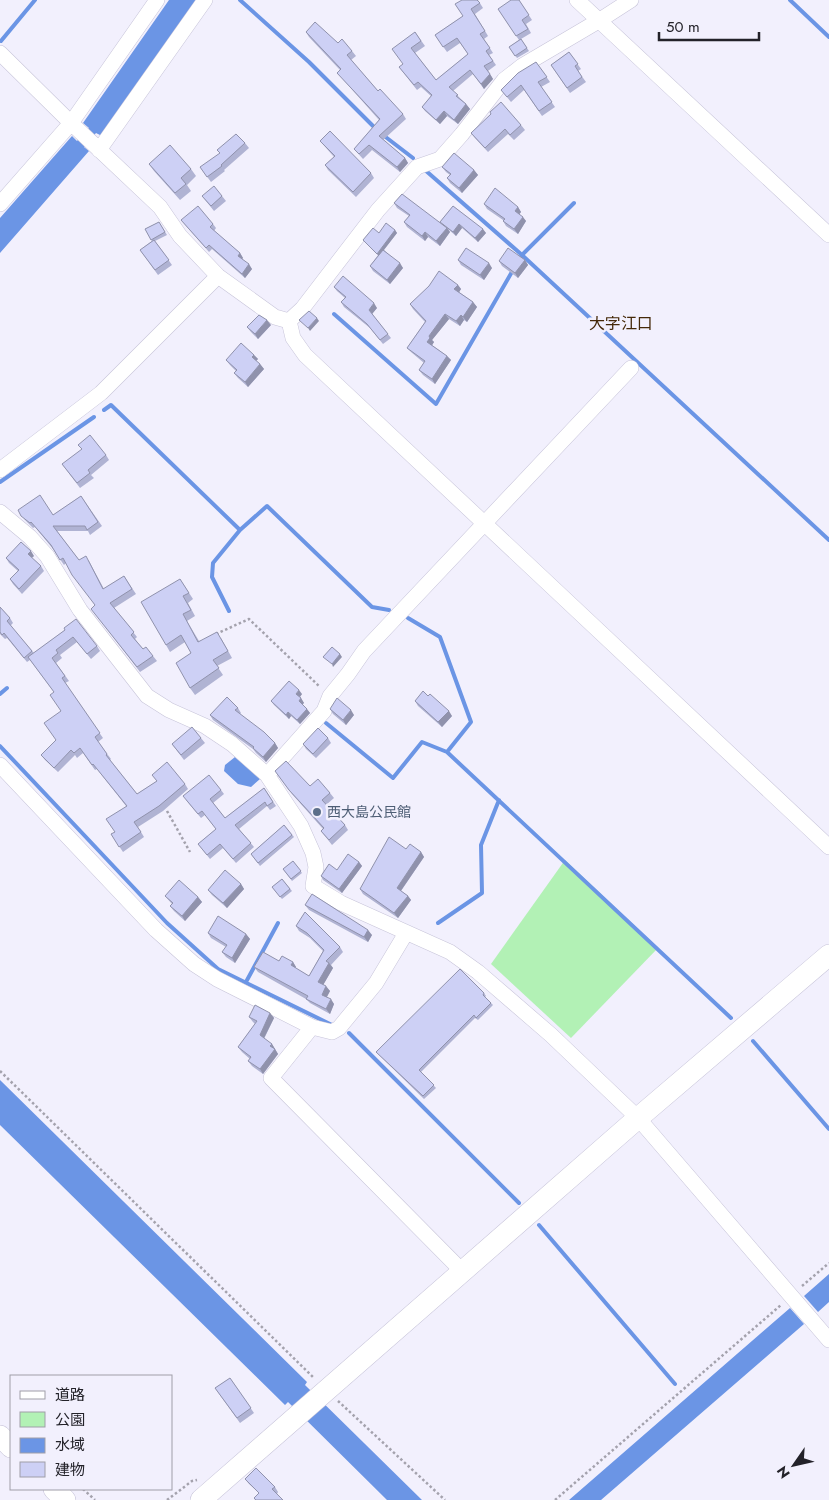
<svg xmlns="http://www.w3.org/2000/svg" width="829" height="1500" font-family="Jost,'Noto Sans JP',sans-serif">
<style>
.green{fill:#b2f1b5}
.water{fill:#6b95e5}
.lines{fill:none;stroke-linecap:round;stroke-linejoin:round}
.stream{stroke:#6b95e5;stroke-width:4}
.street-casing{stroke:#c7c4d9;stroke-width:16}
.secondary-casing{stroke:#c7c4d9;stroke-width:22}
.path{stroke:#a4a2ad;stroke-width:2.5;stroke-dasharray:2.5 2.5;stroke-linecap:butt}
.street{stroke:#fff;stroke-width:15}
.secondary{stroke:#fff;stroke-width:21}
.wall{fill:#b0b3d3}
.shaded-wall{fill:#9092ac}
.building{fill:#cdd0f5;stroke:#9092ac}
.service-dot{fill:#5c6f8a;stroke:#f2f0fd;stroke-width:2}
.labels{text-anchor:middle;dominant-baseline:central;stroke-width:5;stroke-linejoin:round;paint-order:stroke}
.service-label{font-size:14px;fill:#4e5e75;stroke:#f2f0fd;text-anchor:start}
.quarter-label{font-size:16px;fill:#452909;stroke:#f2f0fd}
</style>
<rect width="100%" height="100%" fill="#f2f0fd"/>
<path class="green" d="M565 860 658 948 571 1038 491 964Z"/>
<path class="water" d="M169 0H197L102 136 96 133 84 147 89 151 0 253V218L72 136 77 141 89 128 83 123Z
M235 757 260 779 251 787 238 784 224 771 225 765Z
M0 1080 307 1382 305 1385 307 1387 422 1500H387L288 1402 285 1405 0 1125Z
M829 1274V1302L818 1312 804 1296Z
M790 1308 804 1324 601 1500H569Z"/>
<g class="lines">
<path class="stream" d="M240 0 309 62 376 129
M790 0 829 37
M1 41 35 0
M383 135 413 158
M425 170 522 255 574 203
M519 260 522 255 829 540
M334 314 436 404 513 270
M104 410 111 405 240 530 213 563 212 577 229 611
M0 482 94 417
M240 530 267 506 372 607 389 610
M408 618 440 637 471 722 447 752 731 1018
M0 694 7 688
M326 723 393 778 422 742 447 752
M0 746 167 923 218 969 332 1025
M438 923 482 893 481 845 499 800
M246 982 278 923
M349 1033 519 1203
M753 1041 829 1129
M539 1225 675 1384"/>
<defs>
<path id="street" d="M577 0 829 235
M0 53 71 123 160 207 180 236 218 276 275 317 289 321
M99 150 205 0
M0 204 71 123 157 0
M289 321 293 338 305 355 829 847
M289 321 302 309 378 210 417 167 440 159 462 134 504 80 522 66 600 20 631 0
M0 470 101 393 218 276
M0 512 30 537 47 556 80 610 147 696 169 710 205 726 232 744 267 775 301 826 313 853 316 867 313 886 341 903 450 952 478 972 551 1035 638 1118 829 1340
M0 765 156 930 194 964 217 979 312 1027 332 1032 339 1028 376 983 406 933
M267 775 324 711 330 696 348 674 364 651 631 368
M312 1027 271 1078 462 1271"/>
<path id="secondary" d="M0 1436 11 1447
M54 1489 65 1500
M201 1500 638 1118 829 955"/>
</defs>
<use href="#street" class="street-casing"/>
<use href="#secondary" class="secondary-casing"/>
<path class="path" d="M216 634 249 619 319 686
M167 811 190 852
M0 1071 314 1378
M802 1286 829 1263
M338 1401 445 1500
M83 1489 95 1500
M167 1500 192 1481 197 1480
M555 1500 781 1305"/>
<use href="#street" class="street"/>
<use href="#secondary" class="secondary"/>
</g>
<path class="wall" d="M478 0 483 8 475 14 488 36 484 39 493 53 489 55 496 65 488 71 493 79 484 89 473 74 453 91 466 104 470 109 458 124 447 116 440 124 425 111 422 107 431 96 421 87 417 90 399 67 403 64 415 32 425 46 415 53 436 80 468 54 460 43 447 52 435 35 463 16Z
M519 0 532 20 526 24 531 33 521 39 529 51 517 58 509 47 519 40 498 9Z
M306 32 338 43 352 51 356 56 351 60 378 91 403 114 406 119 383 140 405 158 408 163 400 172 372 150 363 159 354 149 379 120 341 77 337 73 340 70 309 37Z
M569 52 581 69 578 71 586 82 570 93 551 65Z
M536 62 550 82 541 87 555 107 542 116 524 90 511 102 501 90Z
M521 125 525 130 514 140 508 134 488 152 475 138 471 133Z
M320 141 371 173 374 178 356 197 328 170 325 165 334 157Z
M245 143 249 148 224 170 225 171 211 182 200 167Z
M149 164 191 169 196 176 187 185 191 191 180 200 154 171Z
M442 167 474 170 478 175 462 193 450 183 447 178 450 175 446 172Z
M202 196H222L226 201 214 211Z
M394 203 442 225 440 222 453 206 486 233 478 242 462 228 456 236 448 229 450 232 440 246 428 237 425 241 407 227 404 222 409 216 397 208Z
M484 204 518 207 521 212 519 214 526 221 518 234 506 226 503 221V220L487 209Z
M181 220 213 224 216 228 214 231 240 253 243 258 242 259 252 269 245 278 212 249 209 252Z
M159 222 167 235 155 241 172 265 158 275 140 250 152 241 145 229Z
M395 230 397 233 384 250 403 268 390 284 373 271 370 266 378 255 363 240 379 233Z
M458 260 492 268 484 280 461 265Z
M525 260 528 265 518 278 502 266 499 261Z
M458 285 461 289 459 292 473 302 477 307 467 322 464 320 460 326 449 319 432 340 434 342 432 345 447 356 451 360 435 384 423 375 419 370 424 363 411 352 407 348 425 322 413 309 410 304Z
M334 287 377 308 372 314 391 338 383 344 370 328 344 307 341 302 345 298 337 291Z
M271 325 258 339 251 332 247 327Z
M254 355 258 359 256 361 260 364 264 369 248 387 238 378 234 373 236 371 230 365 226 360Z
M106 455 109 460 91 475 94 478 80 488 62 464Z
M81 496 102 526 90 535 88 531H57L79 560 89 561 104 589 124 576 136 594 114 608 137 637 135 639 143 649 153 656 157 661 140 672 95 613V605L66 563 64 565 53 549 35 527 33 528 25 520 18 510 53 515Z
M34 556 32 558 41 566 44 571 22 594 13 584 10 579 18 571 9 563 6 558Z
M180 579 193 599 188 603 195 616 187 621 199 641 221 638 232 658 217 666 223 675 195 695 190 688 191 653 185 642 170 652 166 645Z
M0 607 10 618 13 623 10 626 34 653 65 630 97 646 100 651 91 659 77 642 60 655 62 658 56 663 69 681 65 683 103 738 98 742 111 759 110 760 137 794 157 781 152 775 185 784 188 789 163 811 138 827 144 837 123 852 111 834 115 832 126 806 97 769 95 770 83 753 77 758 75 755 58 772 45 760 41 755 56 740 61 711 54 692 30 660 27 662 7 638 5 639 0 634Z
M302 694 300 697 304 703 302 704 310 713 300 724 291 716 289 719 274 705 271 701Z
M415 701 452 716 442 727 418 706Z
M238 708 241 713 240 714 275 743 278 748 266 762 256 753 253 749 213 720 210 715Z
M330 709 354 715 346 725 333 714Z
M201 738 205 743 184 760 172 744Z
M328 738 331 743 316 758 306 749 303 744Z
M275 771 310 786 330 793 334 798 326 805 345 825 348 830 332 845 321 831 323 829 292 794Z
M264 788 276 806 270 810 267 806 239 829 254 847 236 863 223 848 210 859 198 844 216 829 205 815 201 818 186 800 221 790 224 794 213 803 225 818Z
M284 825 294 837 260 866 251 854Z
M406 849 421 852 424 857 401 891 408 896 411 900 398 918 363 894 360 889Z
M293 861 302 873 292 881 283 869Z
M359 862 362 866 342 893 323 880 321 876Z
M282 879 292 891 282 899 272 887Z
M241 884 244 889 227 908 212 895 208 890Z
M165 896 198 897 202 902 185 921 174 911 170 906 172 904Z
M305 905 372 935 368 942 309 910Z
M296 926 340 947 343 952 331 965 333 968 323 985 330 991 327 997 334 1004 330 1014 310 1003 306 999 258 972 254 967 279 961 293 962 296 967 295 968 309 976 323 951 310 938 299 931Z
M208 933 246 934 250 939 235 963 226 957 222 952 226 947 211 938Z
M484 993 486 996 485 997 493 1005 478 1020 475 1018 421 1072 436 1088 424 1099 376 1052Z
M270 1013 274 1018 264 1039 272 1044 278 1054 263 1074 252 1066 248 1061 250 1059 242 1052 238 1047 255 1024 253 1022 249 1017Z
M230 1378 254 1413 240 1423 215 1388Z
M245 1479 275 1487 278 1492 277 1494 283 1500H255L254 1498 259 1493 249 1484Z"/>
<path class="shaded-wall" d="M490 74 493 79 484 89 481 84Z
M466 104 470 109 458 124 454 120Z
M444 111 447 116 440 124 436 120Z
M405 158 408 163 400 172 397 167Z
M474 170 478 175 462 193 459 188Z
M518 207 521 212 518 216 515 211Z
M523 217 526 221 518 234 514 229Z
M459 224 462 228 456 236 453 232Z
M447 228 450 232 440 246 436 241Z
M483 229 486 233 478 242 475 238Z
M395 230 397 233 379 256 377 254Z
M425 232 428 237 425 241 422 236Z
M240 253 243 258 241 260 238 256Z
M525 260 528 265 518 278 515 273Z
M400 263 403 268 390 284 387 280Z
M489 263 492 268 484 280 480 275Z
M249 264 252 269 245 278 242 274Z
M458 285 461 289 458 294 454 289Z
M473 302 477 307 467 322 463 317Z
M374 303 377 308 372 314 369 310Z
M445 314 449 319 432 340 434 342 431 347 427 342 429 336Z
M461 315 464 320 460 326 456 321Z
M317 318 319 321 310 331 308 328Z
M267 320 271 325 258 339 255 334Z
M254 355 258 359 255 362 252 357Z
M447 356 451 360 435 384 432 379Z
M260 364 264 369 248 387 245 382Z
M31 551 34 556 31 558 28 554Z
M340 654 342 657 333 667 332 664Z
M299 690 302 694 299 698 296 694Z
M301 698 304 703 302 705 299 701Z
M307 709 310 713 300 724 297 720Z
M351 710 354 715 346 725 343 720Z
M449 711 452 716 442 727 438 722Z
M288 712 291 716 289 719 286 715Z
M275 743 278 748 266 762 263 757Z
M421 852 424 857 400 892 397 888Z
M359 862 362 866 342 893 339 889Z
M241 884 244 889 227 908 223 903Z
M408 896 411 900 398 918 394 913Z
M198 897 202 902 185 921 182 916Z
M368 930 372 935 368 942 364 937Z
M246 934 250 939 235 963 232 958Z
M293 962 296 967 294 970 291 965Z
M329 963 333 968 322 987 318 982Z
M326 986 330 991 325 1000 322 995Z
M331 999 334 1004 330 1014 326 1009Z
M270 1013 274 1018 263 1040 260 1035Z
M272 1044 278 1054 263 1074 260 1069Z"/>
<path class="building" d="M462 0H477L480 3 471 9 485 31 480 34 490 48 486 51 493 61 484 66 490 74 481 84 470 70 449 87 458 95 456 96 466 104 454 120 444 111 436 120 422 107 432 95 418 82 414 85 399 67 403 64 392 49 415 32 421 41 411 48 436 80 468 54 457 38 443 47 435 35 463 16 455 4Z
M511 0H519L529 15 522 20 528 29 516 36 498 9Z
M315 22 338 43 342 39 352 51 347 55 378 91 380 89 403 114 379 136 405 158 397 167 369 145 359 154 354 149 380 119 337 73 341 69 306 32Z
M521 39 527 48 515 56 509 47Z
M569 52 578 64 575 66 582 77 567 88 551 65Z
M536 62 547 77 538 82 552 102 539 111 521 85 507 97 501 90 518 73Z
M501 102 521 125 510 135 505 129 485 148 471 133 491 114 490 112Z
M330 131 371 173 353 192 325 165 335 156 320 141Z
M236 134 245 143 221 165 222 166 207 177 200 167 220 153 217 150Z
M170 145 191 169 181 178 186 184 175 193 149 164Z
M454 153 474 170 459 188 447 178 451 174 442 167Z
M214 186 222 196 211 206 202 196Z
M495 188 518 207 515 211 523 217 514 229 503 221 505 219 484 204Z
M402 194 447 228 436 241 425 232 422 236 404 222 410 215 394 203Z
M198 206 213 224 210 227 240 253 238 256 249 264 242 274 209 245 206 248 181 220Z
M453 206 483 229 475 238 459 224 453 232 440 222Z
M159 222 165 232 151 240 145 229Z
M386 223 395 230 377 254 363 240 373 228 379 233Z
M154 240 169 260 155 270 140 250Z
M466 248 489 263 480 275 458 260Z
M508 248 525 260 515 273 499 261Z
M383 250 400 263 387 280 370 266Z
M439 271 458 285 454 289 473 302 463 317 461 315 456 321 445 314 429 336 430 338 427 342 447 356 432 379 419 370 425 361 407 348 426 321 410 304 429 286Z
M343 276 374 303 369 310 388 334 380 340 367 324 341 302 346 297 334 287Z
M309 311 317 318 308 328 299 320Z
M259 315 267 320 255 334 247 327Z
M241 343 254 355 252 357 260 364 245 382 234 373 237 370 226 360Z
M90 435 106 455 88 470 90 473 77 483 62 464 82 449 78 445Z
M40 495 53 515 81 496 98 522 87 530 85 526H53L79 560 86 556 103 589 124 576 132 589 110 603 134 632 131 635 143 649 146 647 153 656 137 667 91 609 95 605 72 575 63 558 60 560 51 545 31 522 30 523 21 516 18 510Z
M21 542 31 551 28 554 41 566 19 589 10 579 19 570 6 558Z
M180 579 189 593 183 596 191 610 183 614 198 642 217 632 228 651 213 660 219 668 190 688 176 663 191 653 181 635 166 645 141 602Z
M0 607 10 618 7 621 32 651 24 658 4 633 2 635 0 632Z
M76 619 97 646 87 654 73 637 56 650 58 653 52 658 65 676 62 678 100 733 95 737 107 754 106 755 137 794 157 781 152 775 167 762 185 784 159 806 134 822 141 832 119 847 111 834 115 832 106 819 127 806 93 764 92 765 80 748 74 753 71 750 54 768 41 755 56 740 44 723 61 711 50 695 54 692 28 657 65 630 64 628Z
M332 647 340 654 332 664 323 657Z
M289 681 299 690 296 694 301 698 299 701 307 709 297 720 288 712 286 715 271 701Z
M423 691 428 696 430 694 449 711 438 722 415 701Z
M227 697 238 708 235 710 264 732 275 743 263 757 253 748 254 747 210 715Z
M337 698 351 710 343 720 330 709Z
M192 727 201 738 181 755 172 744Z
M318 728 328 738 313 754 303 744Z
M286 761 310 786 318 779 330 793 322 800 345 825 329 840 321 831 324 828 289 790 275 771Z
M209 775 221 790 210 799 225 818 264 788 273 802 267 806 265 802 235 825 251 843 233 859 220 844 207 855 198 844 216 829 202 811 198 814 183 796Z
M284 825 292 835 258 863 251 854Z
M389 837 406 849 410 844 421 852 397 888 408 896 394 913 360 889Z
M348 854 359 862 339 889 321 876 329 864 337 870Z
M293 861 301 871 291 879 283 869Z
M225 870 241 884 223 903 208 890Z
M282 879 290 889 280 897 272 887Z
M179 880 198 897 182 916 170 906 173 903 165 896Z
M312 894 368 930 364 937 305 905Z
M305 912 340 947 326 961 329 963 318 982 326 986 322 995 331 999 326 1009 306 999 308 996 254 967 263 952 279 961 282 956 293 962 291 965 309 976 324 950 307 933 296 926Z
M218 916 246 934 232 958 222 952 227 945 208 933Z
M460 969 484 993 483 995 491 1003 476 1018 474 1015 419 1070 434 1085 423 1096 376 1052Z
M255 1005 270 1013 260 1035 272 1044 270 1046 275 1049 260 1069 248 1061 251 1057 238 1047 257 1021 249 1017Z
M230 1378 251 1408 237 1418 215 1388Z
M256 1468 275 1487 272 1489 283 1500H256L254 1498 259 1493 245 1479Z"/>
<circle class="service-dot" cx="317" cy="812" r="5"/>
<g class="labels">
<g class="service-label">
<text x="327" y="812">西大島公民館</text>
</g>
<g class="quarter-label">
<text x="621" y="323">大字江口</text>
</g>
</g>
<rect x="10" y="1375" width="162" height="115" fill="#f2f0fd" stroke="#9f9ea8"/>
<rect x="20" y="1391" width="25" height="8" fill="#ffffff" stroke="#9f9ea8"/>
<text x="55" y="1400" font-size="15" fill="#232229">道路</text>
<rect x="20" y="1412" width="25" height="15" fill="#b2f1b5" stroke="#9f9ea8"/>
<text x="55" y="1425" font-size="15" fill="#232229">公園</text>
<rect x="20" y="1438" width="25" height="15" fill="#6b95e5" stroke="#9f9ea8"/>
<text x="55" y="1450" font-size="15" fill="#232229">水域</text>
<rect x="20" y="1462" width="25" height="15" fill="#cdd0f5" stroke="#9f9ea8"/>
<text x="55" y="1475" font-size="15" fill="#232229">建物</text>
<g transform="translate(794 1465) rotate(236)" stroke="#f2f0fd" stroke-width="4" paint-order="stroke">
<path d="M0-4L9 19L0 12L-9 19Z" fill="#232229"/>
<text y="-8" font-size="14" font-weight="bold" text-anchor="middle" fill="#232229">N</text>
</g>
<path d="M659 32v8h100v-8" fill="none" stroke="#232229" stroke-width="2.5"/>
<text x="666" y="32" font-size="15" fill="#232229" stroke="#f2f0fd" stroke-width="4" paint-order="stroke">50 m</text>
</svg>
